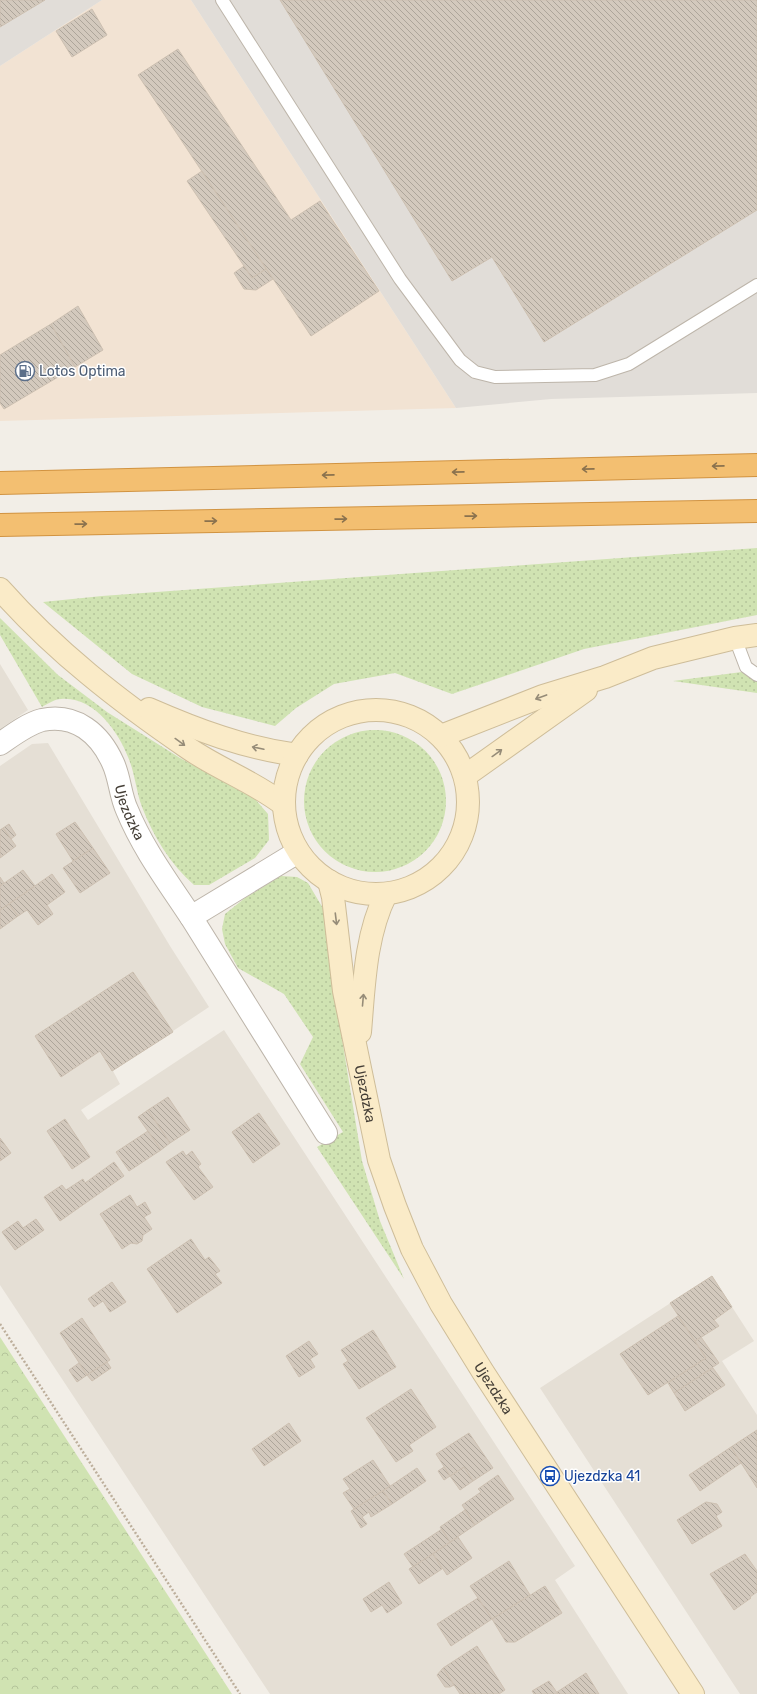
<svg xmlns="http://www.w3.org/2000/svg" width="757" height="1694" font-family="Rubik,sans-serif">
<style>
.residential{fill:#e5dfd5}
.commercial{fill:#f2e3d3}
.industrial{fill:#e1ddd8}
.grass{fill:url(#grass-dots)}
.forest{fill:url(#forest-crowns)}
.building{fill:url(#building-back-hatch);stroke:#cdc0b1}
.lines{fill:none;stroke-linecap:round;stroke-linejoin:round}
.lane-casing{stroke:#bdb5aa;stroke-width:14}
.street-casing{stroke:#bdb5aa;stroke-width:24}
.secondary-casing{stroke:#cebd99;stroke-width:24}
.highway-casing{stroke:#d19341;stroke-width:24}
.path{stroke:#bdaf9c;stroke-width:2.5;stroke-dasharray:2 2;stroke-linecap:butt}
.lane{stroke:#fff;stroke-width:12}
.street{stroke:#fff;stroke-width:22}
.secondary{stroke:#faebc8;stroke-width:22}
.highway{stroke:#f3bf71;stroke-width:22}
.oneway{stroke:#8a724e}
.oneway2{stroke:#968c78}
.labels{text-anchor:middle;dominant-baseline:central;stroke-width:3;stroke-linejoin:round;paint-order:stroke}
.service-label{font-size:14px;fill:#4e5e75;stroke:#fff;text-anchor:start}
.street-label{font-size:14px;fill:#443e36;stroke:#fff}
.transit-label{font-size:14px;fill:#164399;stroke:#fff;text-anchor:start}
</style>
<defs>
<pattern id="grass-dots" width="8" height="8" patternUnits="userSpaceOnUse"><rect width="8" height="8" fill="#d0e3b2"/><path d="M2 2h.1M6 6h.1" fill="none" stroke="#b4c49a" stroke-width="1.8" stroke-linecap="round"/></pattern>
<pattern id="forest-crowns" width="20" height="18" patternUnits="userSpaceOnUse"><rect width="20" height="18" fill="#d0e3b2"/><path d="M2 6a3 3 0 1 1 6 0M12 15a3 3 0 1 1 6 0" fill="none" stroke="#b4c49a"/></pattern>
<pattern id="building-back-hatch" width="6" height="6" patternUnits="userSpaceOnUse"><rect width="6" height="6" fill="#d3c9bd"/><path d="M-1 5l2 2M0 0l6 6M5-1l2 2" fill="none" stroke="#ada59a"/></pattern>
</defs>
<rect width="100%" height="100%" fill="#f2eee7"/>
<path class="residential" d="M0 664 28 710 0 729Z
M48 743 170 946 209 1007 113 1071 120 1084 81 1110 88 1120 224 1030 575 1566 555 1580 628 1694H270L0 1285V766L32 744Z
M712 1276 754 1341 722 1361 757 1415V1694H740L540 1388Z"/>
<path class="commercial" d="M102 0H191L456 408 0 421V66Z"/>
<path class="industrial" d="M0 0H102L0 66Z
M191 0H757V393L551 399 456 408Z"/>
<path class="grass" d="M757 548V615L584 649 452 694 395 673 334 684 296 708 275 726 202 707 132 674 43 602 102 596Z
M0 618 58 675 107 712 180 758 255 799 268 814 269 840 255 858 209 885H194C171 865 153 836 142 807 136 791 135 773 128 757 118 731 93 696 61 699 55 699 47 704 42 707L0 635Z
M757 670V693L673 681Z
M304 801a71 71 0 1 1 142 0a71 71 0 1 1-142 0Z
M281 876 297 877 308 883 324 910 343 1045 362 1161 380 1221 404 1279 317 1147 343 1132 300 1064 313 1037 284 994 238 968 225 944 222 929 225 914 245 898Z"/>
<path class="forest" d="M0 1337 232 1694H0Z"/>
<path class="building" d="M0 0H45L0 27Z
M280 0H757V210L544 342 492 257 452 281Z
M92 9 107 35 72 57 56 31Z
M178 49 291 220 320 201 379 291 311 336 138 75Z
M202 171 266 269 252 278 187 181Z
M244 266 252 278 266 269 273 279 256 290 244 289 234 273Z
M78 306 103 350 75 367 51 324Z
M51 324 75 367 4 409 0 403V355Z
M75 822 93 848 73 861 56 834Z
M9 824 16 835 11 839 3 828Z
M3 828 16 846 0 858V830Z
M93 848 110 873 80 893 63 868Z
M23 870 35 886 0 910V886Z
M52 874 65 892 47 905 53 914 38 925 27 910 18 916 9 904Z
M0 877 4 883 0 886Z
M9 904 18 916 0 929V910Z
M133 972 173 1032 112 1071 100 1051 61 1077 35 1036Z
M168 1097 190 1130 170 1143 148 1110Z
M148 1110 170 1143 161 1150 138 1117Z
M259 1113 280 1144 253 1163 232 1132Z
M65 1119 90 1157 72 1169 47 1131Z
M148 1131 161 1150 129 1171 116 1152Z
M0 1138 11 1153 0 1161Z
M183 1151 186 1156 192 1151 201 1164 198 1167 213 1187 194 1200 166 1162Z
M114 1162 124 1176 60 1221 44 1197 62 1185 66 1190 83 1179 85 1183Z
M130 1195 137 1207 145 1202 151 1213 144 1217 152 1229 143 1235 142 1241 137 1244 131 1243 122 1249 100 1214Z
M36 1219 44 1230 15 1250 2 1232 18 1221 23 1228Z
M191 1239 205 1260 209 1257 220 1271 215 1274 222 1283 177 1313 147 1269Z
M712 1276 732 1307 714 1320 719 1326 695 1341 670 1303Z
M112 1282 126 1302 110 1312 103 1301 94 1307 88 1299Z
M678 1316 706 1358 648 1395 620 1354Z
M82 1318 110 1360 87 1375 60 1333Z
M373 1330 396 1367 359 1389 343 1364 348 1361 341 1350Z
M701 1337 719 1363 674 1393 668 1383 706 1358 695 1341Z
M309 1341 318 1354 310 1359 315 1367 299 1377 286 1356Z
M107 1362 111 1368 92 1381 87 1375Z
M79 1363 87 1375 77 1382 69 1370Z
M713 1368 725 1385 685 1411 674 1393Z
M411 1389 436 1427 409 1445 413 1451 396 1462 366 1418Z
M289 1423 301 1441 264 1466 252 1449Z
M757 1430V1488L731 1447Z
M469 1433 493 1468 473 1481 464 1467 450 1476 436 1454Z
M731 1447 741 1463 700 1491 689 1475Z
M373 1460 390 1486 354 1509 343 1493 350 1489 343 1479Z
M444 1467 450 1476 444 1480 438 1471Z
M464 1467 473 1481 460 1490 450 1476Z
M417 1468 426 1481 392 1504 383 1491Z
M498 1475 514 1499 475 1525 462 1505 481 1492 478 1489Z
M383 1491 392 1504 371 1517 369 1512 362 1517 367 1524 361 1528 351 1511Z
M706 1502 717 1504 722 1512 716 1516 722 1526 692 1544 677 1520Z
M465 1510 475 1525 450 1542 440 1527Z
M442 1529 450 1542 413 1567 404 1554Z
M458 1537 472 1558 447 1575 433 1554Z
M433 1554 442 1569 419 1584 409 1569Z
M745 1554 757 1571V1592L750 1597 751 1598 734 1610 710 1574Z
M509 1561 530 1595 492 1619 470 1586Z
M389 1582 402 1603 387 1613 382 1605 371 1612 363 1599Z
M545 1586 562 1613 515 1642H506L492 1619Z
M478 1598 492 1619 451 1646 437 1624Z
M477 1646 505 1690 499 1694H460L443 1668Z
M443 1668 454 1685 450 1687H445L437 1675Z
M586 1673 599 1694H558L557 1692Z
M549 1681 558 1694H534L532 1691Z"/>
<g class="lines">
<defs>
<path id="lane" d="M222 0 400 279 460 360 475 372 495 377 595 375 629 364 757 285
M735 638 746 667 757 675"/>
<g id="street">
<path id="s1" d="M0 744C13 735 27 724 42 720 76 713 100 734 113 763 120 778 120 795 127 810 143 849 168 882 191 917L298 852"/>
<path d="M191 917 326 1133"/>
</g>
<g id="secondary">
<path d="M0 589C55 651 119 701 188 748 218 769 255 782 284 805"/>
<path d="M149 709C197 730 245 748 297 755"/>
<circle cx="376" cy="802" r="92"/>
<path d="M441 736 543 696 605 677 653 658 735 638 757 635"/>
<path d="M465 776 586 690"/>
<path id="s2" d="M329 881 333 897 344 991 379 1160 395 1206 412 1249 441 1304 483 1372 693 1694"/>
<path d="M360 1032C364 986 365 936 386 894"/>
</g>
<path id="highway" d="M0 483 757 465
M0 525 757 511"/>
</defs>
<use href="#lane" class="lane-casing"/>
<use href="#street" class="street-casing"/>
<use href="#secondary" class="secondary-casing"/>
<use href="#highway" class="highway-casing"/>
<path class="path" d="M0 1324 240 1694"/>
<use href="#lane" class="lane"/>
<use href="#street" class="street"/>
<use href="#secondary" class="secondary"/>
<use href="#highway" class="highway"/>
</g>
<defs><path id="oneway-shaft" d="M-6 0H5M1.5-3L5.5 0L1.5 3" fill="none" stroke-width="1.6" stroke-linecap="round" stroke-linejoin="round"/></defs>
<g class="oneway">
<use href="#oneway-shaft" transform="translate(718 466) rotate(179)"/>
<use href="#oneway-shaft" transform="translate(588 469) rotate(179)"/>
<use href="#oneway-shaft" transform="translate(458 472) rotate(179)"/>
<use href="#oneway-shaft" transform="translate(328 475) rotate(179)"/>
<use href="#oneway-shaft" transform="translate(471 516) rotate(-1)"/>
<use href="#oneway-shaft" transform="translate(341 519) rotate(-1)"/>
<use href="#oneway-shaft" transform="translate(211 521) rotate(-1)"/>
<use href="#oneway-shaft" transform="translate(81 524) rotate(-1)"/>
</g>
<g class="oneway2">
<use href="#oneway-shaft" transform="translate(541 697) rotate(160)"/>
<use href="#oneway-shaft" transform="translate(180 742) rotate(36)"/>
<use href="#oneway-shaft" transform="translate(258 748) rotate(-168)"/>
<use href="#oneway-shaft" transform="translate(497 753) rotate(-36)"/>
<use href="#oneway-shaft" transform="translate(336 919) rotate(83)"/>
<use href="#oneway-shaft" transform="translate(363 1000) rotate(-85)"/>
</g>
<defs>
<symbol id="fuel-ring" viewBox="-11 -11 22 22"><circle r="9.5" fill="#fff" stroke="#5c6f8a" stroke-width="1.5"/><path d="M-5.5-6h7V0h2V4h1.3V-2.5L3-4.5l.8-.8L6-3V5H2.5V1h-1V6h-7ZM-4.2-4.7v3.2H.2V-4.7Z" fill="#5c6f8a"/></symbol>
<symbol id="bus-ring" viewBox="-11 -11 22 22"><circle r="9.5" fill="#fff" stroke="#1a4fb4" stroke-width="1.5"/><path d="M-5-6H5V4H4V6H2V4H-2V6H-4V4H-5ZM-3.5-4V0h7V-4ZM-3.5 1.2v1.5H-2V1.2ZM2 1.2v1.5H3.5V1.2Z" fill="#1a4fb4"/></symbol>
</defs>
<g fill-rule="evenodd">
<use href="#fuel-ring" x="14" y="360" width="22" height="22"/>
<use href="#bus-ring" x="539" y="1465" width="22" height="22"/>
</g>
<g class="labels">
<g class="service-label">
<text x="39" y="371">Lotos Optima</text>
</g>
<g class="street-label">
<text stroke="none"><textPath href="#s1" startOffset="191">Ujezdzka</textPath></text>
<text stroke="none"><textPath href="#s2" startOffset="216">Ujezdzka</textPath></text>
<text stroke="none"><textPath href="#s2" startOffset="540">Ujezdzka</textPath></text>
</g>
<g class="transit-label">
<text x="564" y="1476">Ujezdzka 41</text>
</g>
</g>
</svg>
